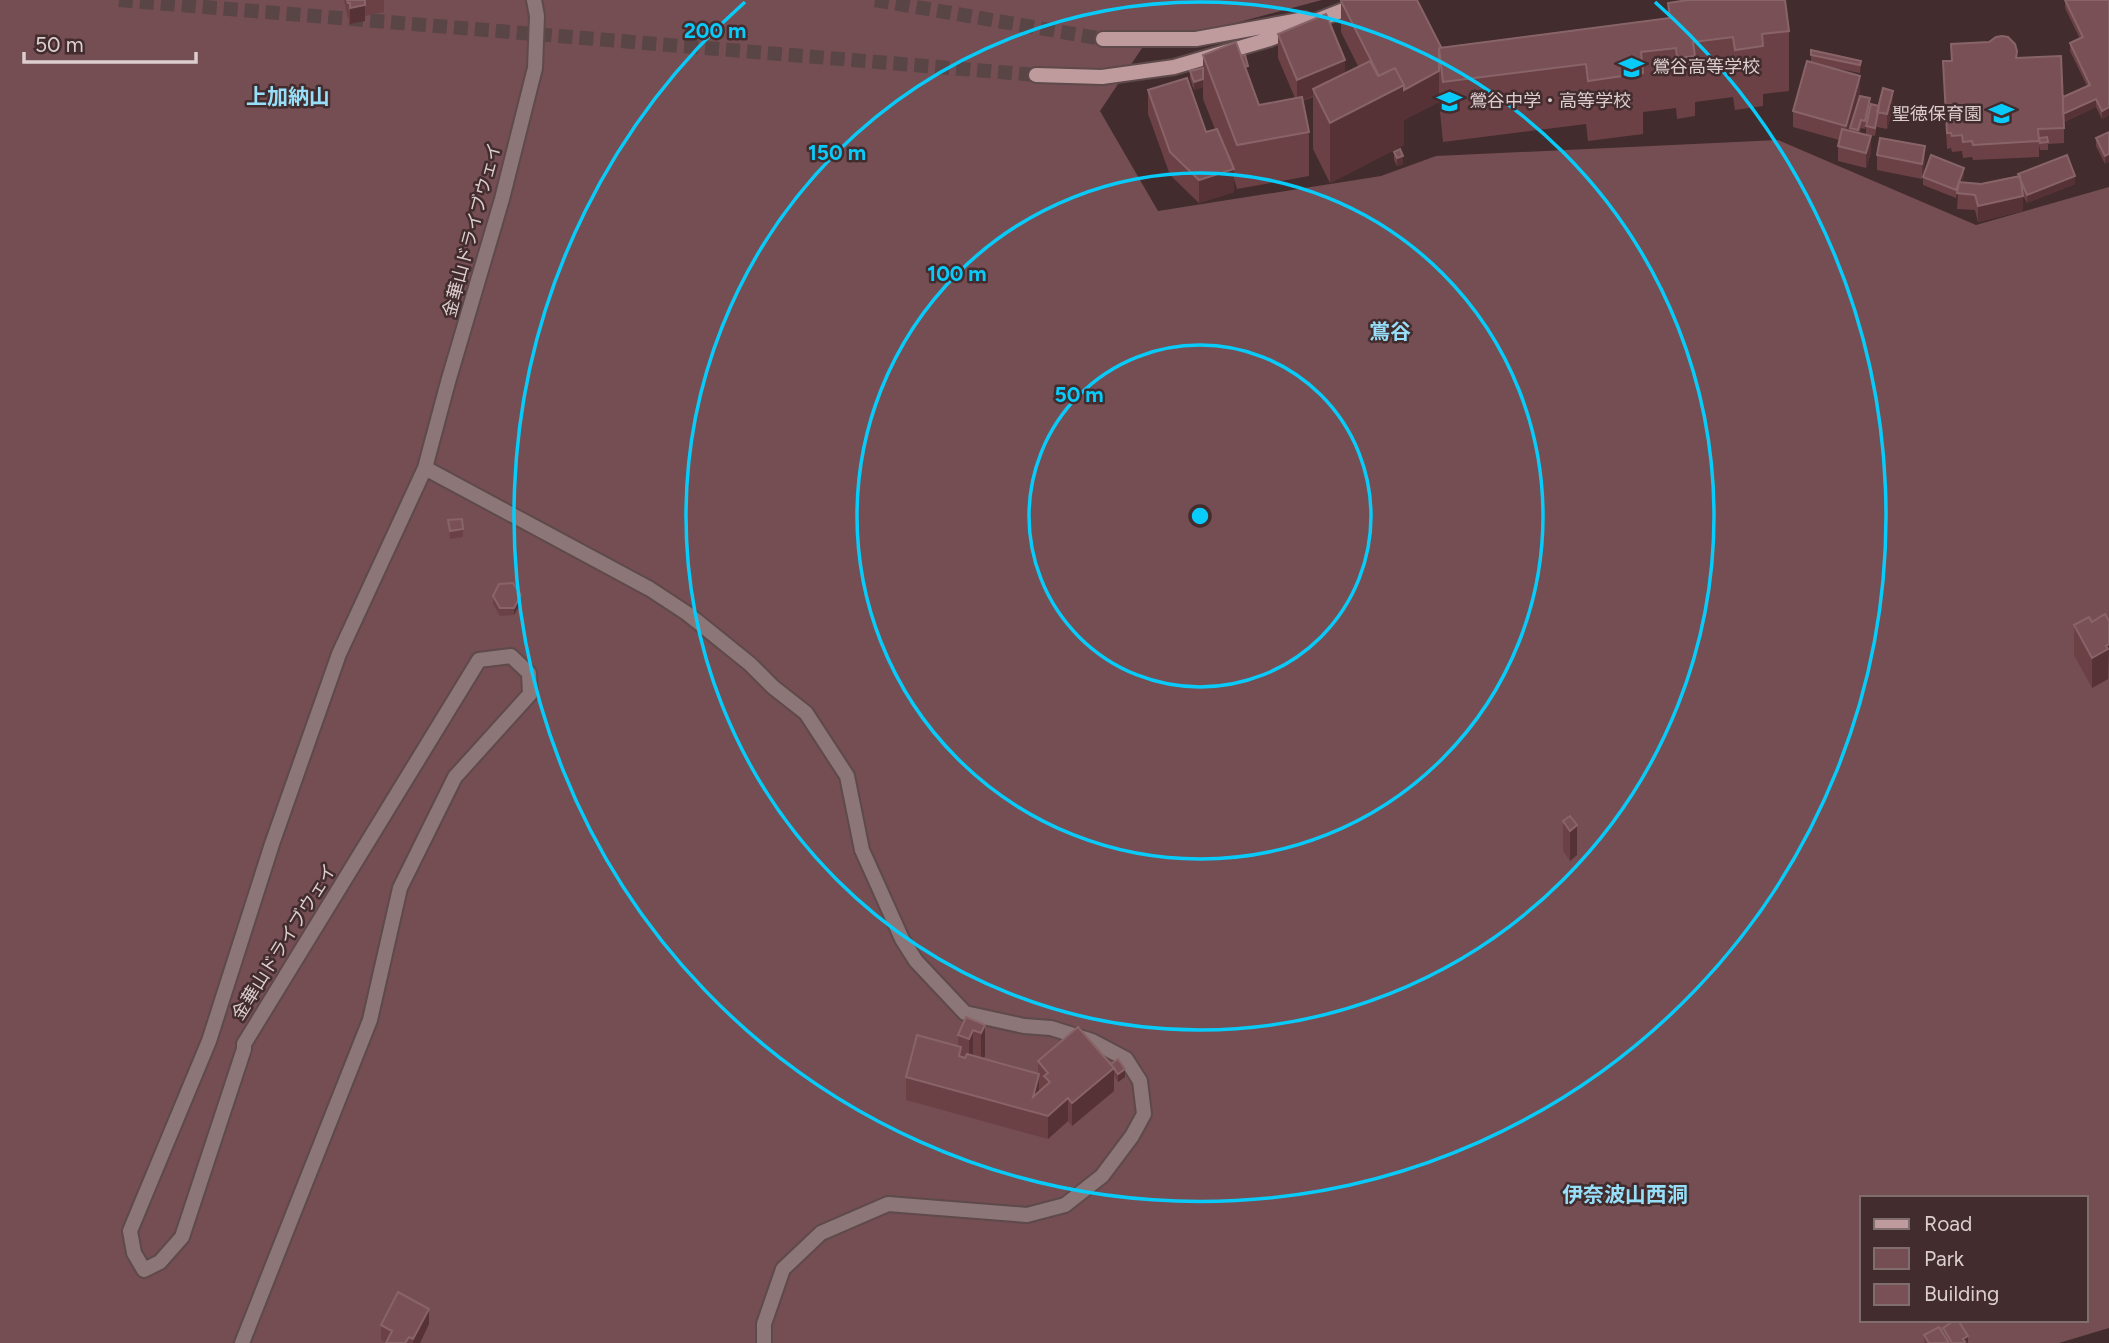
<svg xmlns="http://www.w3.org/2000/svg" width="2109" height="1343" font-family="Figtree,'Noto Sans JP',sans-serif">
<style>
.green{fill:#744e52;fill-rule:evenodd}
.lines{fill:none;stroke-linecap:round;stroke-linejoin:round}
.secondary-tunnel{stroke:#594446;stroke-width:14;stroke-dasharray:14 7;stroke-linecap:butt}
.minor-casing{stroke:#5e494b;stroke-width:18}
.secondary-casing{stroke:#5e494b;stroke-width:18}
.minor{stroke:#8d7678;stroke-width:14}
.secondary{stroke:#c09b9e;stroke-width:14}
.wall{fill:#6c4146}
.shaded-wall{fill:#563236}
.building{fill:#785055;stroke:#886468;stroke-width:2}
.ring{fill:none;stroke:#08cbfa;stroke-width:3.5}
.labels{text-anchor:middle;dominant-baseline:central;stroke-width:5;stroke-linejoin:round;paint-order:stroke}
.poi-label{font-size:18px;fill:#dccecf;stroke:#422c2e;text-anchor:start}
.street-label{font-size:18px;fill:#dccecf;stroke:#422c2e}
.quarter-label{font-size:21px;font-weight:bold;fill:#97dff9;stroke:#422c2e}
.centre{fill:#08cbfa;stroke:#422c2e;stroke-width:3.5}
.ring-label{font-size:21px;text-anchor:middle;font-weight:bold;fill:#08cbfa;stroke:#422c2e;stroke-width:5;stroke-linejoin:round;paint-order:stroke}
</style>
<rect width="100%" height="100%" fill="#422c2e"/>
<path class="green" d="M0 0H1322L1142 48 1100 111 1158 211 1381 176 1436 156 1778 140 1976 225 2109 187V1328L2059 1343H0ZM1862 1198H2086V1320H1862Z"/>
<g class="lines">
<path class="secondary-tunnel" d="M119 0 1036 75
M875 0 1103 39"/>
<defs>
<path id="minor" d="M425 468 650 589 688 614 750 664 773 687 806 713 847 776 862 850 902 939 916 961 965 1013 1024 1026 1051 1028 1092 1041 1126 1059 1140 1081 1144 1114 1132 1136 1102 1176 1065 1205 1027 1215 888 1204 821 1233 783 1269 764 1324V1343
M242 1343 370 1020 400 888 455 777 530 694 529 673 511 656 479 660 244 1044V1049L182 1237 160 1262 144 1270 134 1253 130 1231 209 1041 272 844 339 654 425 468 448 382 502 199 535 68 537 16 534 0"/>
<path id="secondary" d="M1103 39H1196L1305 19
M1036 75 1102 77 1174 67 1270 39 1369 0"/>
</defs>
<use href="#minor" class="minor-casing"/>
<use href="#secondary" class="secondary-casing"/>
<use href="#minor" class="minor"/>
<use href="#secondary" class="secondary"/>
</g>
<path class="wall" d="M344 0H384V12L365 16V21L350 24V19H348Z
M2065 0H2109V115L2102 119 2096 107 2064 122V143L2048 144V150H2040L2039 145V157L1973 160 1972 157 1963 158 1962 151 1952 152 1951 148 1947 149 1943 61 2017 58 2063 97 2087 86 2070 51V43L2080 39 2065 8Z
M1341 1 1441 47 1668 18V3L1789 31V91L1763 94V106L1735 110 1733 97 1695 102V116L1677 119 1676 108 1643 112V134L1588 141 1586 124 1443 142 1439 102 1404 120V145L1330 183 1313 149V97L1303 101 1309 132V176L1237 189 1234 179V192L1199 203 1170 175 1148 114V90L1206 132 1215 129 1203 99V87L1194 90 1190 79V71L1203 68V55L1248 73 1259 105 1295 98 1278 58V34L1345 73 1358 66 1341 32Z
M1811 55 1861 61 1860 73 1819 65 1860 91 1851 123 1870 106 1865 129 1861 128 1859 133 1871 152 1866 168 1838 161V146L1839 140 1793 127V111L1811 62Z
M1879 106 1893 107 1887 129 1877 127V123L1875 136 1866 134V126Z
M2109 132 2105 164 2096 146V138Z
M1394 152 1403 164 1397 166 1394 160Z
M1877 155 1925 161 1922 179 1877 170Z
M2018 174 2075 184 2027 203 2023 195V211L1978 222 1975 210 1957 209 1958 192 1956 198 1923 185V177L1964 176 1961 183 1981 184 2018 176Z
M448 520 463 529V537L450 539Z
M493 596 521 603 514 615 500 616 493 604Z
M2109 621 2108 679 2092 688 2074 655V625Z
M1570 816 1577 855 1570 861 1563 851V821Z
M985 1025V1056L984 1058 1038 1073V1061L1111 1065 1125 1077 1118 1082 1114 1076V1091L1072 1126 1068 1121 1048 1139 906 1100V1077L958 1046V1035Z
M429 1324 420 1343H386L381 1340V1325Z
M1943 1328 1968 1343H1924V1335L1943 1333Z"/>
<path class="shaded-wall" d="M365 5V21L350 24V8Z
M1345 60V83L1313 89V96L1297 103V80Z
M1439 71V102L1404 120V145L1330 183V123L1404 85Z
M1860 76V91L1846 142V126Z
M1203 79V87L1194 90V82Z
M1893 91V107L1887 129V114Z
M1870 98V106L1865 129V121Z
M2096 99V107L2063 122V114Z
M2109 107V115L2102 119V111Z
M1871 136V152L1866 168V153Z
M1925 146V161L1922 179V164Z
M2109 154V162L2105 164V156Z
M1403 156V164L1397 166V158Z
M1964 168V176L1956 198V190Z
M1234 169V192L1199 203V180Z
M2075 176V184L2027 203V195Z
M2023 196V211L1978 222V206Z
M521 595V603L514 615V608Z
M2109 644 2108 679 2092 688V658Z
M1577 825V855L1570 861V831Z
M985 1025V1056L981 1064V1033Z
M973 1030V1060L969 1070V1039Z
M1114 1068V1091L1072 1126V1103Z
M1125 1069V1077L1118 1082V1074Z
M1039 1074V1097H1033Z
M1068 1098V1121L1048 1139V1116Z
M429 1309V1324L420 1343H413V1339Z
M1968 1336V1343H1963V1339Z"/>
<path class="building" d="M347 0H365V5L350 8V3H348Z
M1343 0H1417L1441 47 1439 48V71L1404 90V85L1395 68 1379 76 1341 1Z
M1688 0H1785L1789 31 1762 34 1763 46 1735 50 1733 37 1693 42 1695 56 1677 58 1676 48 1641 52 1643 73 1588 81 1586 64 1443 82 1439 48 1670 18 1668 3Z
M2065 0H2109V107L2102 111 2096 99 2063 114V97L2090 85 2070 43 2083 37Z
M1326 14 1345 60 1297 80 1278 34Z
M2002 36 2008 37 2015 44 2017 51 2016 58 2061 56 2064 128 2038 129 2039 141 1973 145 1972 141 1963 142 1962 135 1952 136 1951 133H1947L1943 61H1952L1951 44 1989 42 1996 37Z
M1236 42 1259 105 1302 97 1309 132 1237 145 1203 55Z
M1811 50 1861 61 1860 65 1811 55Z
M1245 55 1248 66 1245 67 1241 56Z
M1370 61 1378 76 1395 68 1404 85 1330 123 1313 89Z
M1807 61 1860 76 1846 126 1793 111Z
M1203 68V79L1194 82 1190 71Z
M1187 78 1206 132 1217 129 1234 169 1199 180 1170 152 1148 90Z
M1883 88 1893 91 1887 114 1877 112Z
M1860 96 1870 98 1865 121 1861 120 1858 130 1850 128Z
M1871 104 1879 106 1875 128 1866 126Z
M1842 129 1871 136 1866 153 1838 146Z
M2109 132V154L2105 156 2096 138Z
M2047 137 2048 142 2040 143 2039 138Z
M1880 138 1925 146 1922 164 1877 155Z
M1400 149 1403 156 1397 158 1394 152Z
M1931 155 1964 168 1956 190 1923 177Z
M2067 155 2075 176 2027 195 2018 174Z
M2020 176 2023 196 1978 206 1975 195 1957 193 1959 182 1981 184Z
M462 519 463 529 450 531 448 520Z
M513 583 521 595 514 608H500L493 596 499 584Z
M2105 614 2109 621V644L2106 646 2108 649 2092 658 2074 625 2089 617 2092 622Z
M1570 816 1577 825 1570 831 1563 821Z
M966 1017 985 1025 981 1033 973 1030 969 1039 958 1035Z
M1078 1027 1114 1068 1072 1103 1068 1098 1048 1116 906 1077 917 1035 961 1047 959 1056 965 1058 967 1054 1039 1074 1033 1097 1050 1082 1044 1076 1048 1073 1038 1061Z
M1118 1059 1125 1069 1118 1074 1111 1064Z
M398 1292 429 1309 413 1339 409 1337 405 1343H386L392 1331 381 1325Z
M1955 1320H1958L1968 1336 1963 1339 1965 1342 1963 1343H1952L1943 1328Z
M1939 1327 1949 1343H1929L1924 1335Z"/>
<g class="ring">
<circle cx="1200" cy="516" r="171"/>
<circle cx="1200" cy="516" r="343"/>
<circle cx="1200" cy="516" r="514"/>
<path d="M1655 2A686 686 0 1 1 745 2"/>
</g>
<defs>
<symbol id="school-bare" viewBox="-9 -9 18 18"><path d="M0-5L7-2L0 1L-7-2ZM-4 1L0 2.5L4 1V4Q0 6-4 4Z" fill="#08cbfa" stroke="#422c2e" stroke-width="2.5" paint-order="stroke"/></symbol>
</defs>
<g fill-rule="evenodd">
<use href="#school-bare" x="1614" y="50" width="35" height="35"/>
<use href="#school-bare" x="1432" y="84" width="35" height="35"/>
<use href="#school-bare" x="1984" y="96" width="35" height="35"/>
</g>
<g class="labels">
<g class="poi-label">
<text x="1652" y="67">鶯谷高等学校</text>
<text x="1469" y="101">鶯谷中学・高等学校</text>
<text x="1982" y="114" text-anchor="end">聖徳保育園</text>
</g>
<g class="street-label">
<text transform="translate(472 230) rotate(-75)">金華山ドライブウェイ</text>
<text transform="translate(284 942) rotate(-58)">金華山ドライブウェイ</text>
</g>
<g class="quarter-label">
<text x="288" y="96">上加納山</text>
<text x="1390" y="331">鴬谷</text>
<text x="1625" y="1194">伊奈波山西洞</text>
</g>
</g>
<circle cx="1200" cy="516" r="10" class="centre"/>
<g class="ring-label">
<text x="715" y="38">200 m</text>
<text x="837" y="160">150 m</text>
<text x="957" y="281">100 m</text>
<text x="1079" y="402">50 m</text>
</g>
<rect x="1860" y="1196" width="228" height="126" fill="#422c2e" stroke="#806d6e" stroke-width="2"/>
<rect x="1874" y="1219" width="35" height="10" fill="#c09b9e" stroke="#806d6e" stroke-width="2"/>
<text x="1924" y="1231" font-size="21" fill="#dccecf">Road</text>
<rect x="1874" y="1248" width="35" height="21" fill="#744e52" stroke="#806d6e" stroke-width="2"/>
<text x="1924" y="1266" font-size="21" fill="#dccecf">Park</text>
<rect x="1874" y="1284" width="35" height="21" fill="#785055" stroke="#806d6e" stroke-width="2"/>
<text x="1924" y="1301" font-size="21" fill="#dccecf">Building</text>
<path d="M24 52v10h172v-10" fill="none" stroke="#dccecf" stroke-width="3.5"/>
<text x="35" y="52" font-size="21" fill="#dccecf" stroke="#422c2e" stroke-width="5" paint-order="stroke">50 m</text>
</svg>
